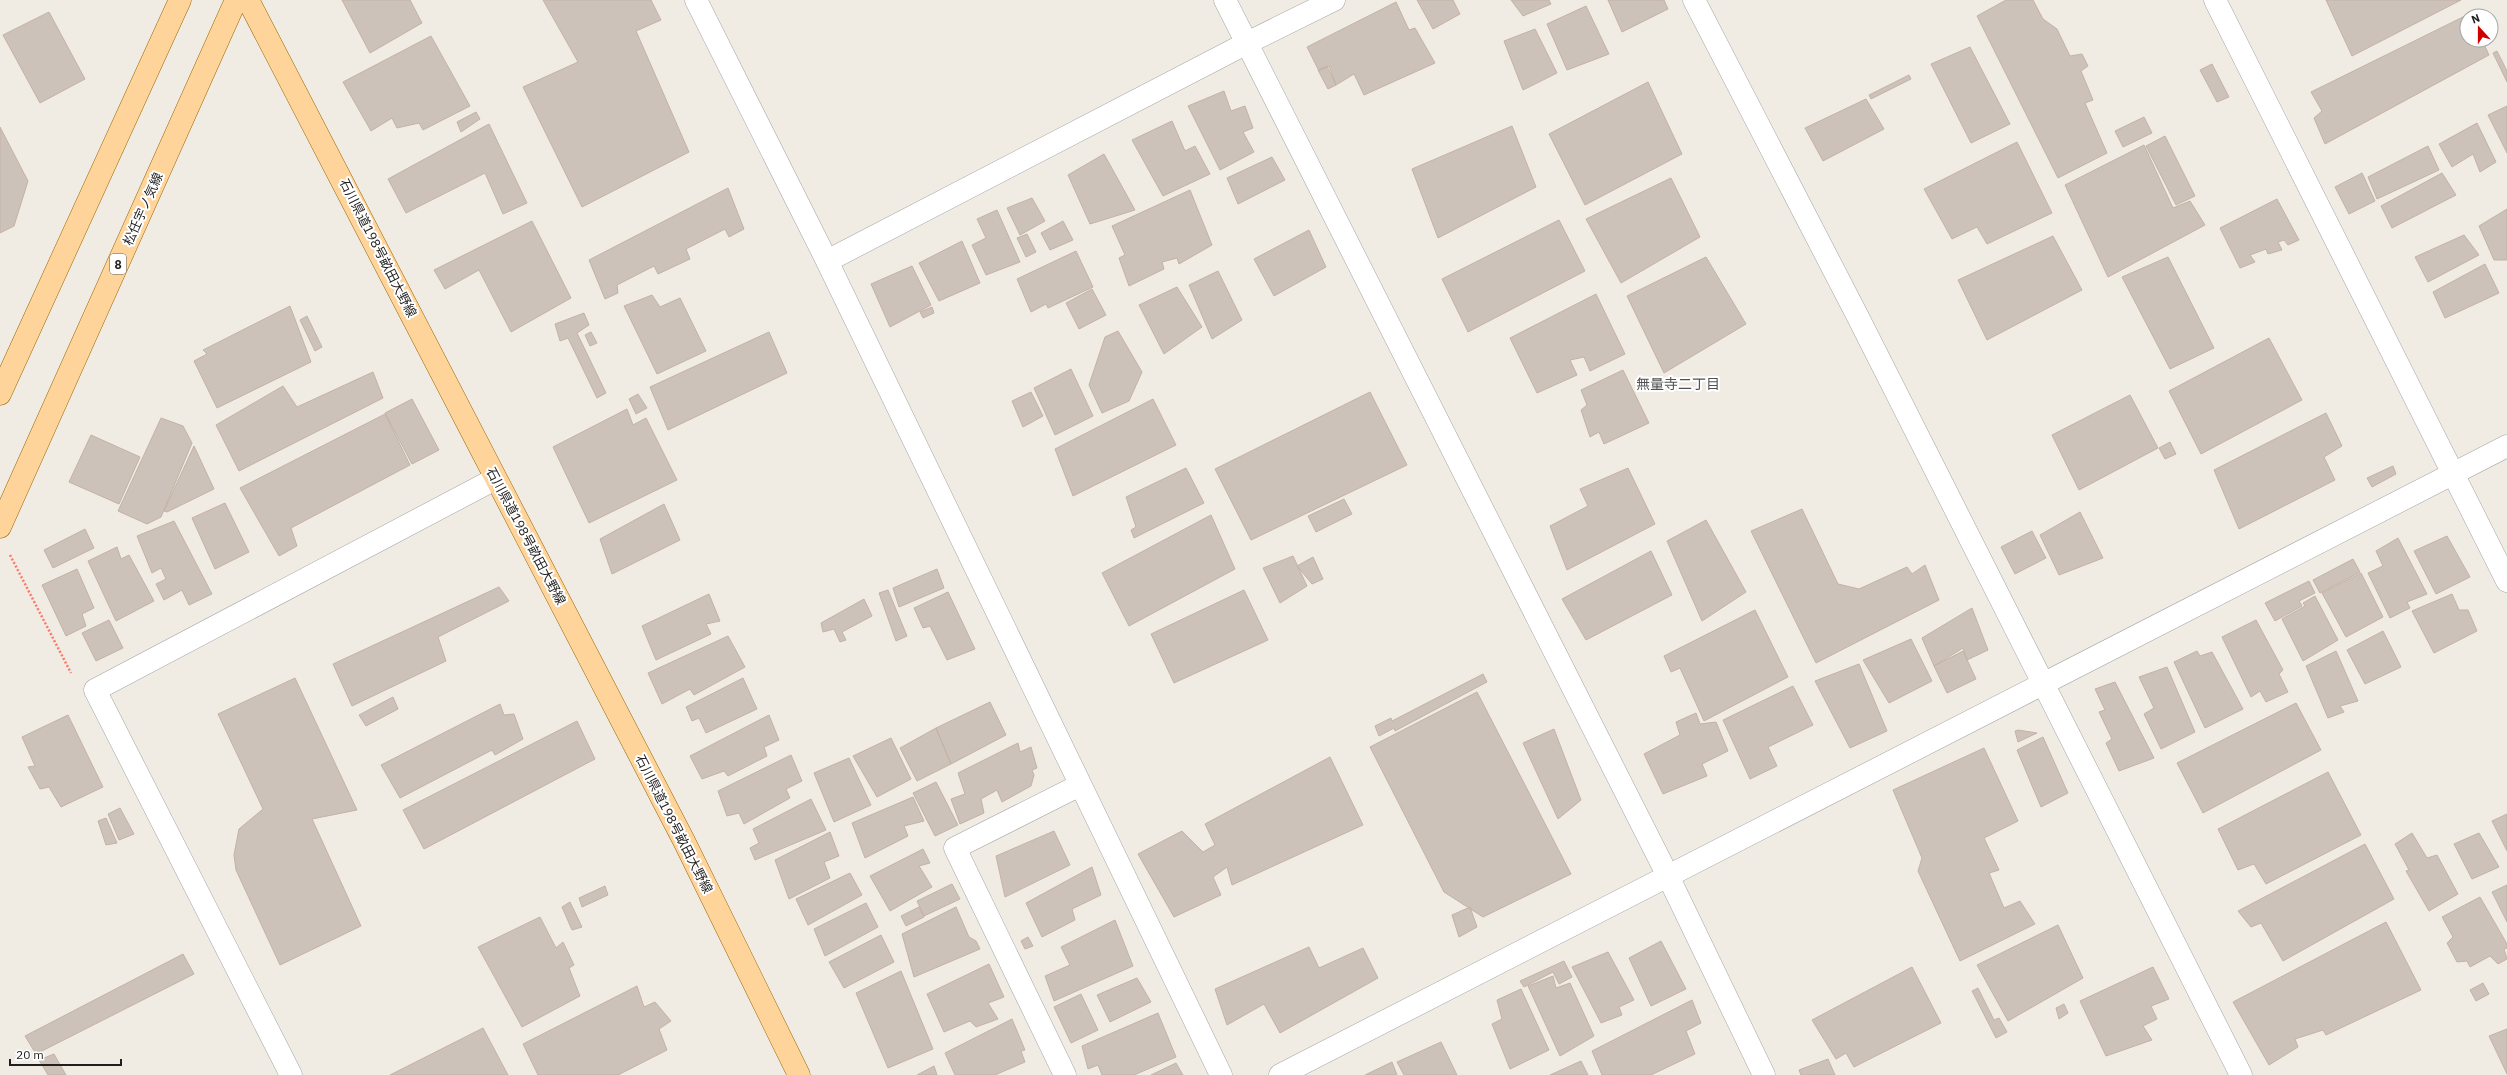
<svg xmlns="http://www.w3.org/2000/svg" width="2507" height="1075" font-family="'IBM Plex Sans','Noto Sans JP',sans-serif">
<style>
.building{fill:#cdc2b9;stroke:#c4b2a4}
.lines{fill:none;stroke-linecap:round;stroke-linejoin:round}
.minor-casing{stroke:#a6a6a6;stroke-width:23}
.major-casing{stroke:#996700;stroke-width:23}
.path{stroke:#f76;stroke-width:2.5;stroke-dasharray:2 2;stroke-linecap:butt}
.minor{stroke:#fff;stroke-width:22}
.major{stroke:#ffd49a;stroke-width:22}
.labels{text-anchor:middle;dominant-baseline:central;stroke-width:4;stroke-linejoin:round;paint-order:stroke}
.shield{fill:#fff;stroke:#626262;stroke-width:1}
.shield-label{font-size:12px;font-weight:bold;fill:#1f1f1f}
.street-label{font-size:13px;fill:#1f1f1f;stroke:#fff}
.neighbourhood-label{font-size:14px;fill:#525252;stroke:#fff}
</style>
<rect width="100%" height="100%" fill="#f0ece4"/>
<path class="building" d="M342 0H410L422 23 370 53Z
M543 0H651L661 20 636 31 689 152 582 207 523 87 578 62Z
M1417 0H1453L1460 14 1433 29Z
M1511 0H1549L1551 4 1523 16Z
M1608 0H1664L1668 9 1622 32Z
M2006 0H2033L2043 19 2057 29 2070 56 2082 54 2088 66 2081 71 2093 100 2085 103 2107 153 2058 178 1977 16Z
M2326 0H2461L2352 56Z
M1396 2 1409 30 1415 28 1435 63 1364 95 1354 74 1336 85 1329 66 1319 71 1307 47Z
M1586 6 1609 54 1567 70 1547 24Z
M49 12 85 79 40 103 3 35Z
M2469 14 2467 40H2482L2489 55 2325 144 2314 118 2322 111 2311 92Z
M1535 29 1557 73 1523 90 1504 41Z
M431 36 470 106 423 130 419 123 397 128 392 118 371 131 343 82Z
M1970 47 2010 124 1971 143 1931 64Z
M2497 51 2507 71V82L2493 53Z
M2212 64 2229 97 2217 102 2200 70Z
M1327 66 1336 85 1328 89 1318 70Z
M1909 75 1911 79 1871 99 1869 95Z
M1648 82 1682 154 1585 205 1549 134Z
M1224 91 1231 111 1245 106 1253 128 1243 132 1254 152 1220 170 1188 106Z
M1866 99 1884 129 1823 161 1805 128Z
M2507 106V153L2488 115Z
M476 112 480 119 461 132 457 122Z
M2144 117 2152 133 2123 147 2115 131Z
M1172 121 1185 151 1195 146 1210 174 1163 196 1132 140Z
M2477 123 2496 162 2480 172 2473 154 2452 167 2439 144Z
M489 124 527 203 503 214 485 173 406 213 388 179Z
M1512 126 1536 187 1438 238 1412 169Z
M0 127 28 181 14 226 0 233Z
M2165 136 2195 196 2176 205 2146 146Z
M2017 142 2052 213 1987 244 1977 227 1952 239 1924 189Z
M2144 145 2173 208 2190 201 2205 225 2108 277 2065 185Z
M2428 146 2439 170 2377 199 2368 177Z
M1104 154 1135 210 1090 224 1068 175Z
M1272 157 1285 180 1238 204 1227 178Z
M2362 173 2375 201 2349 214 2335 187Z
M2442 173 2456 195 2392 228 2381 206Z
M1671 178 1700 237 1621 283 1586 219Z
M728 188 744 229 729 237 725 229 686 249 690 259 658 274 654 266 617 285 618 293 605 299 589 260Z
M1190 190 1212 245 1179 264 1177 258 1162 262 1164 269 1129 286 1119 258 1125 255 1112 226Z
M1032 198 1045 221 1020 235 1007 208Z
M2277 199 2299 240 2288 245 2284 240 2278 242 2282 250 2268 254 2266 249 2250 255 2255 262 2240 268 2220 228Z
M2507 209V260H2494L2479 226Z
M997 210 1020 262 986 275 972 245 986 238 977 219Z
M1559 220 1585 271 1468 332 1442 279Z
M532 221 571 298 511 332 479 270 445 289 434 270Z
M1063 221 1073 240 1050 250 1041 233Z
M1309 230 1326 267 1274 296 1254 259Z
M1027 234 1036 252 1026 257 1017 238Z
M2464 235 2479 255 2428 282 2415 257Z
M2053 236 2082 290 1987 340 1958 280Z
M962 241 980 283 939 301 919 263Z
M1076 251 1093 287 1048 308 1046 304 1031 312 1017 279Z
M1706 257 1746 324 1664 373 1627 296Z
M2168 257 2214 348 2170 369 2122 277Z
M2485 264 2499 293 2445 318 2433 292Z
M912 266 931 305 890 327 871 284Z
M1218 271 1242 320 1212 339 1189 285Z
M1177 287 1202 327 1164 354 1139 305Z
M1092 289 1106 315 1079 329 1066 303Z
M1596 294 1625 354 1590 371 1584 357 1570 360 1577 375 1537 393 1510 338Z
M652 295 660 307 680 298 706 351 657 374 624 306Z
M290 306 311 362 217 408 194 361 207 354 203 350Z
M932 307 934 313 923 318 920 312Z
M584 313 589 325 577 333 606 393 597 398 568 338 560 341 555 324Z
M307 316 322 347 315 351 300 320Z
M1118 331 1142 372 1129 401 1102 413 1089 385 1105 337Z
M591 332 597 343 590 346 585 335Z
M769 332 787 373 668 430 650 387Z
M2269 338 2302 400 2201 454 2169 391Z
M1071 369 1093 416 1055 435 1034 388Z
M1623 370 1649 423 1604 444 1599 432 1590 437 1581 410 1587 405 1581 390Z
M373 372 383 398 239 471 216 425 283 386 297 407Z
M1031 392 1043 416 1023 427 1012 401Z
M1370 392 1407 465 1251 540 1215 469Z
M638 394 647 408 636 414 629 399Z
M2130 395 2158 448 2079 490 2052 435Z
M412 399 439 450 412 464 385 413Z
M1153 399 1176 445 1073 496 1055 449Z
M627 409 633 425 646 418 677 480 589 523 553 447Z
M2326 413 2342 446 2324 457 2335 480 2239 529 2214 470Z
M385 414 410 465 291 528 297 546 279 556 240 488Z
M161 418 183 426 192 443 161 517 147 524 118 511Z
M91 435 140 457 119 504 69 482Z
M2170 442 2176 454 2165 459 2159 448Z
M194 446 214 489 167 512 164 511Z
M2393 466 2396 474 2372 487 2367 478Z
M1186 468 1204 503 1134 538 1131 530 1136 527 1126 497Z
M1628 468 1655 524 1567 570 1550 526 1588 506 1580 489Z
M1344 499 1352 514 1316 532 1308 516Z
M225 503 249 552 215 569 192 518Z
M664 504 680 540 612 574 600 539Z
M1802 509 1838 584 1859 589 1907 567 1912 574 1925 565 1939 600 1816 663 1751 531Z
M2080 512 2103 558 2059 575 2040 535Z
M1211 515 1235 569 1129 626 1102 573Z
M1706 520 1746 592 1702 621 1667 541Z
M174 521 212 594 189 605 182 590 164 600 156 584 166 579 161 568 152 573 137 536Z
M85 529 94 548 53 568 44 550Z
M2032 531 2046 558 2015 574 2001 547Z
M2447 536 2470 577 2436 594 2414 551Z
M2398 538 2427 594 2407 602 2410 608 2390 618 2368 573 2383 566 2376 551Z
M117 547 121 559 129 555 154 601 116 621 88 561Z
M1651 551 1672 595 1586 640 1562 599Z
M1293 556 1307 586 1280 603 1263 568Z
M1313 557 1323 579 1312 584 1297 566Z
M2353 559 2360 572 2320 593 2313 580Z
M77 569 94 608 82 614 86 626 66 636 42 585Z
M937 569 944 588 899 607 893 588Z
M2361 573 2383 617 2346 637 2322 593Z
M2309 581 2315 593 2299 601 2302 606 2275 621 2265 603Z
M499 587 509 601 438 637 446 661 352 706 333 664Z
M888 590 907 636 896 641 879 593Z
M1244 590 1268 640 1174 683 1151 634Z
M948 592 975 649 947 660 930 626 923 628 914 608Z
M709 594 720 621 706 624 711 634 656 660 642 626Z
M2452 594 2459 610H2468L2477 631 2434 653 2412 611Z
M2315 596 2338 640 2303 661 2282 619 2305 606 2303 603Z
M864 599 872 616 842 632 846 640 840 642 834 629 823 632 821 623Z
M1972 608 1988 650 1967 660 1963 648 1934 666 1922 638Z
M1755 610 1788 677 1704 721 1680 668 1671 672 1664 656Z
M109 620 123 648 96 661 82 633Z
M2256 620 2283 670 2279 674 2288 692 2266 702 2260 691 2251 697 2222 637Z
M2383 631 2401 667 2365 684 2347 650Z
M728 636 745 667 694 695 690 689 662 704 648 673Z
M1911 639 1932 681 1889 703 1863 660Z
M1963 651 1976 679 1947 693 1934 666Z
M2197 651 2200 656 2212 652 2243 709 2205 728 2174 662Z
M2336 651 2358 701 2340 706 2344 712 2328 718 2306 666Z
M1859 664 1887 731 1850 748 1815 681Z
M2167 667 2195 732 2161 749 2144 714 2154 708 2139 677Z
M1483 674 1487 682 1395 731 1394 728 1379 736 1375 726 1391 718 1392 721Z
M295 678 357 810 312 819 361 926 280 965 236 870 234 855 239 829 263 809 218 714Z
M743 678 757 709 706 733 699 718 692 721 686 707Z
M2115 682 2154 758 2119 771 2106 743 2112 739 2099 712 2105 710 2095 689Z
M1793 686 1813 725 1768 747 1777 766 1750 779 1723 720Z
M1477 692 1571 874 1483 917 1444 892 1370 747Z
M393 697 398 709 366 726 359 715Z
M990 702 1006 735 951 764 936 728Z
M2296 703 2321 750 2203 813 2177 763Z
M500 704 504 715 514 714 523 739 495 755 492 750 400 798 381 765Z
M1696 713 1700 724 1716 722 1728 751 1702 764 1707 776 1663 794 1644 754 1680 735 1676 722Z
M68 715 103 787 61 807 49 787 40 789 28 767 35 766 22 737Z
M769 715 779 740 764 747 767 756 728 776 724 771 702 779 690 756Z
M577 721 595 759 424 849 403 810Z
M936 728 951 764 917 781 900 748Z
M1554 729 1581 800 1558 819 1523 743Z
M2018 730 2037 733 2018 742 2015 731Z
M2043 737 2068 793 2041 807 2017 750Z
M891 738 911 779 877 797 853 756Z
M1018 743 1020 752 1031 747 1037 768 1032 770 1034 775 1031 786 1002 802 997 790 981 799 984 813 960 824 951 799 965 794 958 773Z
M1984 748 2018 821 1984 838 1999 870 1989 873 2004 908 2020 901 2035 924 1960 961 1918 871 1922 858 1893 790Z
M791 755 802 781 786 789 790 798 744 824 739 813 727 816 718 791Z
M1330 757 1363 825 1232 885 1227 867 1213 877 1221 895 1174 917 1138 854 1182 831 1203 852 1215 845 1205 824Z
M849 758 871 805 834 822 814 773Z
M2328 772 2361 835 2266 884 2254 864 2238 870 2218 829Z
M936 782 958 825 935 836 913 793Z
M913 797 924 821 904 826 908 836 865 858 852 823Z
M811 799 826 830 755 860 750 848 759 843 753 829Z
M120 808 134 834 119 840 108 814Z
M2507 814V851L2492 821Z
M106 818 117 843 106 845 98 821Z
M1054 831 1070 865 1005 897 996 856Z
M830 832 839 856 824 862 830 878 789 899 775 860Z
M2412 833 2427 858 2437 855 2458 894 2429 911 2406 871 2409 870 2395 844Z
M2479 833 2499 867 2472 879 2454 844Z
M2365 844 2394 899 2283 961 2261 923 2251 927 2238 911Z
M923 849 930 863 919 866 932 887 890 911 870 876Z
M1092 867 1101 895 1072 909 1075 920 1042 937 1026 903Z
M850 873 862 895 808 925 796 899Z
M952 884 960 899 924 916 917 901Z
M2507 885V922L2492 892Z
M605 886 608 895 582 907 579 898Z
M2480 897 2507 944V948L2504 949 2507 959 2498 964 2490 956 2470 967 2467 961 2457 962 2447 943 2453 937 2442 917Z
M570 902 582 927 572 930 562 907Z
M866 903 878 927 825 956 814 929Z
M919 907 924 917 906 926 901 916Z
M956 907 969 937 976 941 980 949 914 977 902 934Z
M1470 907 1477 927 1459 937 1452 915Z
M540 917 556 948 563 942 574 965 569 968 580 996 522 1027 478 947Z
M1115 920 1133 966 1054 1001 1045 976 1070 965 1061 947Z
M2386 922 2421 990 2326 1035 2323 1030 2295 1039 2298 1047 2269 1065 2233 1002Z
M2058 925 2083 978 2008 1021 1977 965Z
M881 935 894 962 844 988 829 962Z
M1028 937 1033 946 1025 949 1021 941Z
M1661 941 1686 989 1651 1006 1629 958Z
M1309 947 1319 968 1363 948 1378 978 1280 1033 1264 1004 1227 1025 1215 989Z
M1608 952 1634 1000 1619 1007 1622 1015 1601 1023 1572 967Z
M183 954 194 974 36 1054 25 1036Z
M1564 961 1572 977 1559 984 1553 972 1524 987 1520 981Z
M989 964 1004 997 988 1003 998 1019 976 1027 970 1021 944 1032 927 994Z
M1912 967 1941 1023 1854 1067 1846 1053 1836 1059 1812 1020Z
M2153 967 2169 999 2151 1006 2157 1019 2143 1026 2152 1040 2106 1056 2080 1001Z
M901 971 933 1049 888 1068 856 993Z
M1553 976 1556 988 1570 983 1594 1036 1560 1056 1528 986Z
M1137 978 1151 1002 1110 1022 1097 995Z
M2483 983 2489 994 2476 1001 2470 990Z
M637 986 644 1007 655 1002 671 1021 659 1029 667 1050 618 1075H538L523 1044Z
M1978 988 1994 1020 1999 1018 2007 1032 1996 1038 1972 991Z
M1521 989 1549 1050 1510 1069 1492 1024 1502 1019 1497 1000Z
M1081 994 1098 1030 1071 1043 1054 1007Z
M1692 1000 1701 1023 1686 1031 1695 1054 1651 1075H1602L1592 1051Z
M2064 1004 2068 1013 2059 1019 2056 1008Z
M1158 1013 1176 1057 1134 1075H1102L1098 1065 1088 1069 1082 1046Z
M1012 1019 1025 1050 1021 1051 1025 1062 995 1075H955L945 1053Z
M483 1028 508 1075H390Z
M2507 1029V1074L2489 1036Z
M1441 1042 1457 1075H1404L1397 1062Z
M54 1054 66 1075H48L39 1060Z
M1828 1059 1835 1075H1801L1799 1070Z
M1581 1061 1588 1075H1550Z
M1392 1062 1397 1075H1365Z
M1176 1063 1183 1075H1151Z
M934 1066 937 1075H917Z"/>
<g class="lines">
<defs>
<path id="minor" d="M696 0 827 261 1221 1075
M1225 0 1668 876 1764 1075
M1694 0 1858 317 2241 1075
M2215 0 2507 581
M827 261 1247 43 1334 0
M291 1075 95 690 495 479
M1065 1075 955 848 1080 785
M1280 1075 2507 446"/>
<path id="major" d="M248 0 684 841 799 1075
M0 394 180 0
M0 527 236 0"/>
</defs>
<use href="#minor" class="minor-casing"/>
<use href="#major" class="major-casing"/>
<path class="path" d="M10 555 71 673"/>
<use href="#minor" class="minor"/>
<use href="#major" class="major"/>
</g>
<g class="labels">
<rect class="shield" x="110" y="254" width="16" height="20" rx="3"/>
<g class="shield-label">
<text x="118" y="264">8</text>
</g>
<g class="street-label">
<text transform="translate(143 209) rotate(-66)">松任宇ノ気線</text>
<text transform="translate(378 248) rotate(63)">石川県道198号畝田大野線</text>
<text transform="translate(526 536) rotate(62)">石川県道198号畝田大野線</text>
<text transform="translate(674 824) rotate(63)">石川県道198号畝田大野線</text>
</g>
<g class="neighbourhood-label">
<text x="1678" y="384">無量寺二丁目</text>
</g>
</g>
<g transform="translate(2479 28) rotate(339)"><circle r="19" fill="#ffffff" stroke="#a5a5a5"/>
<path d="M0-3L7 15L0 10L-7 15Z" fill="#cd0100"/>
<text y="-6" font-size="11" font-weight="bold" text-anchor="middle" fill="#1f1f1f">N</text>
</g>
<path d="M10 1059v6h111v-6" fill="none" stroke="#1f1f1f" stroke-width="2"/>
<text x="16" y="1059" font-size="12" fill="#1f1f1f" stroke="#ffffff" stroke-width="3" paint-order="stroke">20 m</text>
</svg>
